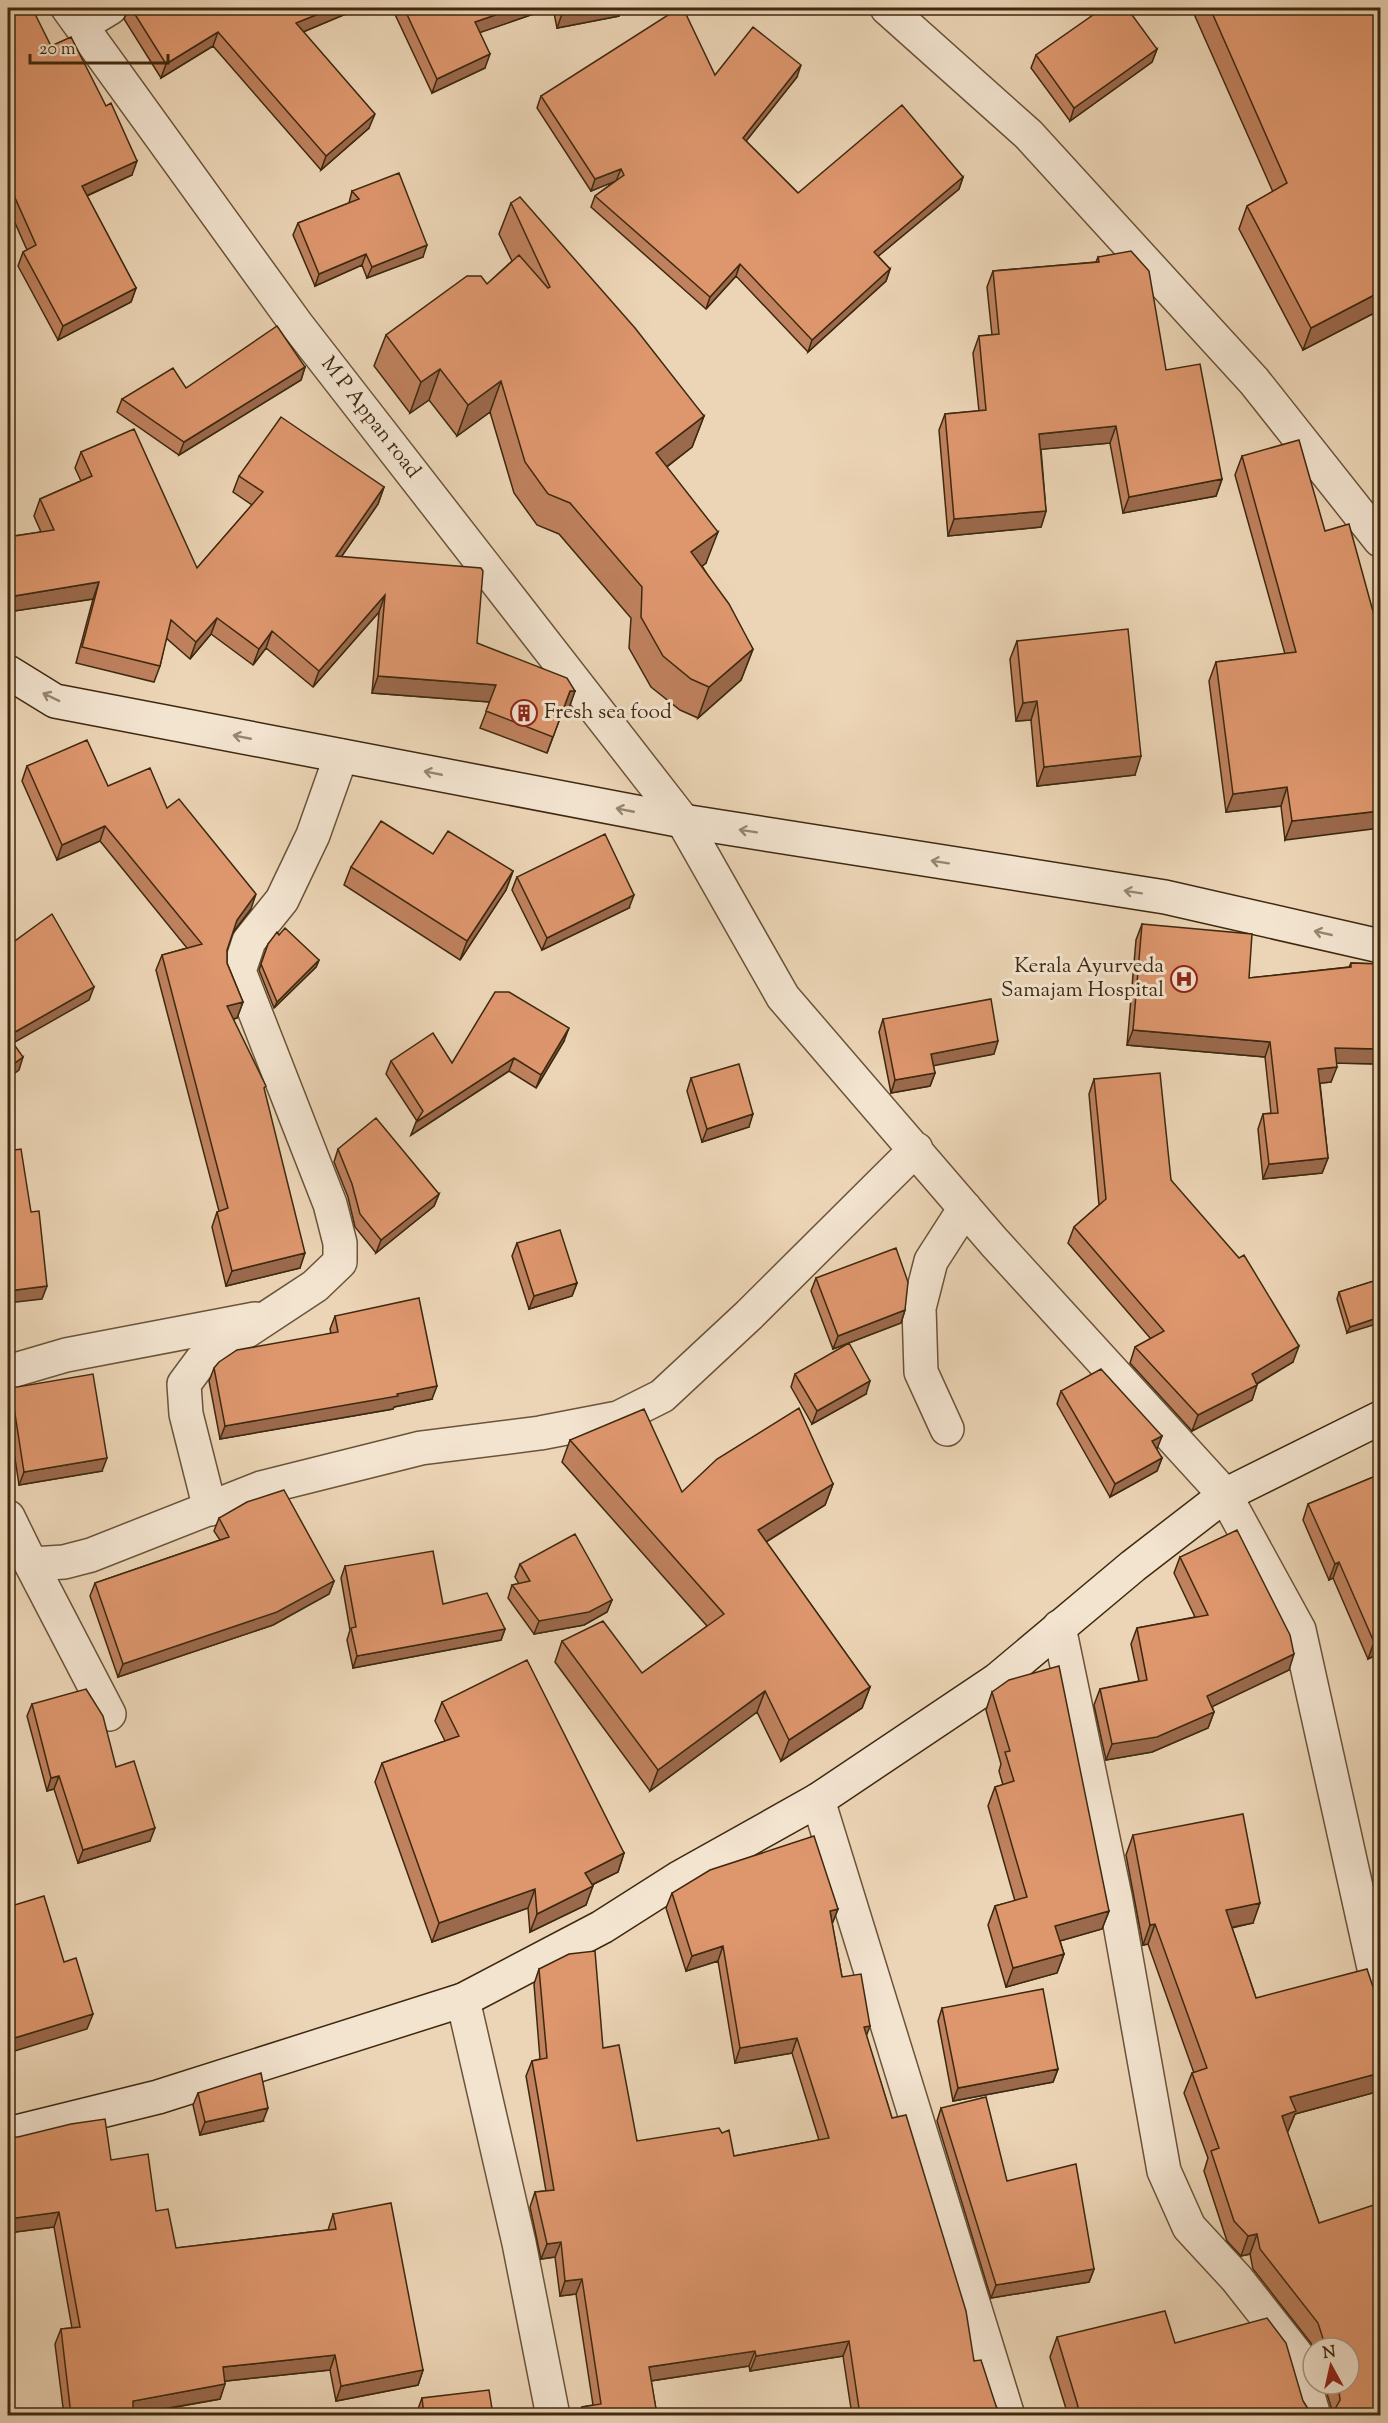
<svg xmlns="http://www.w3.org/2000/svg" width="1388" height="2423" font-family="'Sorts Mill Goudy',serif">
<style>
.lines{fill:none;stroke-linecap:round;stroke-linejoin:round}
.street-casing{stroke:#6a5439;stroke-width:36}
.secondary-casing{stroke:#3e290f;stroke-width:36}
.street{stroke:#f3e4d0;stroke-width:33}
.secondary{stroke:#f3e4d0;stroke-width:33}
.wall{fill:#bf815e;stroke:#3e290f;stroke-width:1.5}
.shaded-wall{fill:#9b694c;stroke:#3e290f;stroke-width:1.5}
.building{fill:#de966d;stroke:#3e290f;stroke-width:1.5}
.oneway{stroke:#988670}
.labels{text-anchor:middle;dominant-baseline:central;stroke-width:6;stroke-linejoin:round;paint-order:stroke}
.street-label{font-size:21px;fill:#3e290f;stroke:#f3e4d0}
.poi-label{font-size:21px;fill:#3e290f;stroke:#f3e4d0;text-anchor:start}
</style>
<rect width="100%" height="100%" fill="#ecd5b6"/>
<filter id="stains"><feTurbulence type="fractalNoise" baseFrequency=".00333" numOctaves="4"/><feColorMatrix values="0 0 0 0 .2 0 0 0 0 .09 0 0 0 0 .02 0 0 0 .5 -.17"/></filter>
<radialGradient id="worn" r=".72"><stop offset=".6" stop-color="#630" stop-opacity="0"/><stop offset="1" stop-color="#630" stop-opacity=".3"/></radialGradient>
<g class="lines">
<defs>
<path id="street" d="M68 8 297 325 683 821 783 997 994 1242 1225 1495 1299 1630 1380 1995
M887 8 1028 134 1254 381 1380 540
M82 25 110 8
M8 1372 66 1355 255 1319
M947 1429 921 1372 919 1308 931 1261 965 1208
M210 1509 186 1414 184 1384 201 1361 315 1286 340 1262V1243L330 1204 239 971 249 941 282 900 313 835 341 756
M8 1517 31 1564 64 1562 91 1555 261 1488 421 1448 540 1433 618 1418 662 1396 749 1315 916 1149
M31 1564 109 1714
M1059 1627 1115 1896 1164 2171 1189 2227 1237 2279 1296 2354 1314 2416
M818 1800 1008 2416
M463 2000 519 2243 553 2416"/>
<path id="secondary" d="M8 672 55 701 683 821 1165 897 1380 946
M8 2134 158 2097 463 2000 602 1927 679 1878 818 1800 997 1680 1133 1566 1225 1495 1380 1418"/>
</defs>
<use href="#street" class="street-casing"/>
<use href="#secondary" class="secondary-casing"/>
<use href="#street" class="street"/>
<use href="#secondary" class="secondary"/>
</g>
<path class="wall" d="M8 8 51 46 132 175 87 196 136 288 131 302 58 340 18 266 23 252 27 250 8 207Z
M129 8H360L303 32 369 128 321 170 213 46 161 78 124 19Z
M392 8H551L480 32 485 68 432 93Z
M553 8H622L619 16 557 28Z
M1196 8H1380V310L1303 350 1239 229 1247 206 1273 192 1194 14Z
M1157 49 1152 62 1070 121 1031 68 1036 55Z
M715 75 797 77 746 141 798 193 963 177 959 189 878 256 890 269 886 281 808 352 736 276 706 309 591 207 595 196 615 181 591 191 537 108 541 96Z
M352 191 423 257 367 278 362 265 315 286 293 235 298 223 349 203Z
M511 203 704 416 692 447 667 467 706 563 702 566 753 649 741 680 698 718 680 710 651 687 629 648 631 618 559 534 537 525 514 493 490 412 457 436 429 400 410 413 374 366 386 335 487 284 512 261 499 234Z
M1098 257 1166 370 1222 479 1216 496 1123 513 1110 443 1041 449 1046 511 1041 527 948 536 939 430 945 414 979 411 973 353 979 336 992 335 987 287 993 271 1096 262Z
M305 367 301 380 179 455 117 412 122 399Z
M81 452 197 568 252 505 233 492 239 476 384 487 378 504 341 557 477 643 575 691 569 708 564 707 547 753 480 728 490 702 372 693 379 612 313 687 266 648 253 665 211 634 190 659 166 638 160 666 154 682 76 663 93 599 8 612V537L41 532 34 516 40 499 81 481 75 468Z
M1242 456 1325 531 1377 626 1285 840 1281 806 1226 812 1209 681 1216 662 1285 654 1235 475Z
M1017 641 1135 775 1037 786 1031 720 1016 721 1010 659Z
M27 766 108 786 167 808 251 909 232 934 227 950V963L243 1002 237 1018 233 1019 264 1090 300 1268 226 1286 212 1227 217 1212 219 1211 156 970 162 955 187 948 100 841 57 860 22 781Z
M433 854 513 871 506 890 460 960 344 885 351 867Z
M517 877 629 908 542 950 512 890Z
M1142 924 1249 978 1349 967 1351 963 1380 964V1064L1336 1063 1331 1082 1320 1083 1328 1158 1322 1173 1263 1179 1258 1129 1263 1114 1271 1113 1265 1057 1127 1045 1136 940Z
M279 935 319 960 316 967 274 1008 259 970 268 944Z
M883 1019 994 1054 933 1065 935 1073 930 1086 891 1093 879 1032Z
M564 1041 536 1088 509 1071 411 1135 417 1121 386 1074 391 1061 452 1063Z
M691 1078 749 1127 702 1142 687 1091Z
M1094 1079 1171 1180 1293 1362 1257 1384 1252 1400 1192 1431 1130 1363 1135 1347 1151 1339 1068 1243 1074 1227 1099 1205 1089 1094Z
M338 1149 439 1194 434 1206 376 1253 355 1227 348 1197 334 1162Z
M517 1243 577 1283 572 1296 529 1309 512 1256Z
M816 1278 905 1310 901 1323 833 1349 811 1291Z
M1380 1279 1347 1333 1337 1299 1339 1292Z
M335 1316 432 1399 394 1407 393 1409 220 1439 209 1381 214 1368 331 1333 330 1329Z
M795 1374 866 1394 812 1424 791 1387Z
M11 1388 102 1471 19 1485 8 1412V1397Z
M1061 1391 1162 1436 1156 1449 1162 1458 1157 1471 1110 1497 1057 1404Z
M570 1440 682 1492 833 1484 825 1505 766 1542 870 1687 862 1708 781 1761 757 1712 650 1791 555 1662 562 1641 642 1673 707 1626 562 1462Z
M1378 1475 1380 1653 1368 1659 1333 1578 1329 1580 1303 1520 1308 1504Z
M219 1518 334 1581 329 1594 273 1625 118 1677 90 1596 95 1583 220 1540 214 1531Z
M1180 1557 1289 1670 1212 1706 1214 1712 1208 1728 1152 1752 1106 1760 1094 1705 1100 1689 1139 1681 1131 1644 1137 1628 1195 1617 1174 1573Z
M520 1564 612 1600 607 1612 584 1625 534 1634 508 1598 512 1585 519 1584 515 1577Z
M345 1566 505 1629 501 1640 353 1668 347 1640 350 1630 341 1578Z
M992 1692 1109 1911 1102 1929 1060 1941 1064 1954 1057 1973 1006 1987 988 1925 995 1906 1015 1901 988 1806 995 1787 1003 1785 999 1771 1001 1764 986 1710Z
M442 1702 624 1853 618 1872 592 1885 586 1905 530 1932 528 1908 432 1942 375 1782 382 1763 445 1741 435 1721Z
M32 1704 116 1767 150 1841 78 1863 54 1789 47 1791 27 1716Z
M1133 1835 1253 1923 1232 1928 1256 1998 1373 1987 1380 1992V2091L1295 2114 1288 2131 1287 2132 1319 2223 1380 2415H1068L1050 2357 1057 2337 1175 2343 1303 2401 1308 2409 1316 2414H1326L1332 2410 1324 2384H1349V2348H1313V2349L1311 2343 1253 2269 1250 2254 1241 2256 1227 2241 1204 2171 1208 2158 1184 2093 1192 2073H1194L1148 1944 1143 1945 1126 1855Z
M672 1893 838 1909 832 1924 842 1977 866 2036 892 2118 974 2361 996 2406 1000 2414 1003 2415H852L843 2356 750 2371 749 2366 651 2381 657 2415H579L582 2407 593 2405 576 2294 560 2296 555 2257 541 2259 530 2207 535 2192 546 2191 526 2076 532 2061 540 2059 534 1984 539 1969 603 2048 637 2141 734 2156 819 2140 792 2053 735 2063 718 1961 686 1971 666 1908Z
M942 2008 1058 2069 1053 2082 953 2101 938 2021Z
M198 2093 263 2121 200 2135 193 2105Z
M941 2108 1007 2181 1094 2269 1089 2282 991 2298 937 2121Z
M8 2137 111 2160 156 2211 176 2248 328 2230 333 2214 423 2370 418 2385 336 2401 330 2370 225 2381 220 2399 133 2415H64L55 2344 61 2329 72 2328 54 2227 8 2233Z
M422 2398 493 2415H417V2412Z"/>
<path class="shaded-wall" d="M333 8H360L291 37 296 23Z
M516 8H551L470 36 475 22Z
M595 8H622L619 16 557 28 562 14Z
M218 32 213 46 161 78 166 64Z
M1157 49 1152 62 1070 121 1074 108Z
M490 54 485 68 432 93 437 79Z
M801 65 797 77 739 150 743 138Z
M375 114 369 128 321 170 326 156Z
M137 161 132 175 77 200 82 186Z
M621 169 616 181 591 191 595 179Z
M963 177 959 189 870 263 874 252Z
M427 245 423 257 367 278 372 267Z
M366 254 362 265 315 286 319 274Z
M740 264 736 276 706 309 710 297Z
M890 269 886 281 808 352 812 340Z
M136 288 131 302 58 340 63 326Z
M1380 292V310L1303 350 1311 328Z
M305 367 301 380 179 455 184 442Z
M440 369 429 400 410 413 421 382Z
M501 381 490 412 457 436 468 405Z
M704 416 692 447 644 484 656 453Z
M1116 426 1110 443 1034 450 1039 434Z
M1222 479 1216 496 1123 513 1129 497Z
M384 487 378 504 330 573 336 556Z
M1046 511 1041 527 948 536 954 519Z
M718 532 706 563 680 584 691 552Z
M99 582 93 599 8 612V597Z
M385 595 379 612 313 687 319 671Z
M217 618 211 634 190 659 196 642Z
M272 631 266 648 253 665 259 649Z
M753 649 741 680 698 718 709 687Z
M378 676 496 685 490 702 372 693Z
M570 691H575L569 708 564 707 547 753Z
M1037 701 1031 720 1016 721 1023 703Z
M1141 756 1135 775 1037 786 1044 767Z
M1287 787 1281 806 1226 812 1233 794Z
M1380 811V828L1285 840 1292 821Z
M105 826 100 841 57 860 62 845Z
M513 871 506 890 460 960 467 941Z
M256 894 251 909 231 935 237 920Z
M634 895 629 908 542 950 547 938Z
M319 960 316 967 274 1008 277 1002Z
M94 987 89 1000 8 1046V1036Z
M243 1002 237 1018 222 1022 227 1006Z
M569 1028 564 1041 536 1088 541 1075Z
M1133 1030 1270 1042 1265 1057 1127 1045Z
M998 1041 994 1054 927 1067 931 1054Z
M1335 1048 1380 1049V1064L1329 1063Z
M23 1057 19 1070 8 1078V1068Z
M514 1058 509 1071 411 1135 416 1122Z
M1337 1067 1331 1082 1313 1084 1318 1069Z
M935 1073 930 1086 891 1093 895 1080Z
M753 1114 749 1127 702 1142 707 1129Z
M1328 1158 1322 1173 1263 1179 1269 1164Z
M439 1194 434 1206 376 1253 381 1240Z
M305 1253 300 1268 226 1286 232 1271Z
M577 1283 572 1296 529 1309 534 1296Z
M47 1286 42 1299 8 1303V1291Z
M905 1310 901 1323 833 1349 838 1336Z
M1380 1317V1323L1347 1333 1350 1327Z
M1299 1346 1293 1362 1246 1390 1252 1374Z
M870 1381 866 1394 812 1424 817 1411Z
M1257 1385 1252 1400 1192 1431 1198 1415Z
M437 1386 432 1399 394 1407 393 1409 220 1439 225 1426Z
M1162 1436 1157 1449 1147 1454 1152 1441Z
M107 1458 102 1471 19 1485 24 1472Z
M1162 1458 1157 1471 1110 1497 1115 1484Z
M833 1484 825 1505 751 1551 758 1530Z
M1339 1562 1333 1578 1329 1580 1335 1564Z
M334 1581 329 1594 273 1625 118 1677 123 1664Z
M612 1600 607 1612 584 1625 534 1634 539 1621Z
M505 1629 501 1640 353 1668 357 1656Z
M1380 1640V1653L1368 1659 1374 1642Z
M1294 1654 1289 1670 1201 1712 1207 1696Z
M870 1687 862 1708 781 1761 789 1740Z
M765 1691 757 1712 650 1791 658 1770Z
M1214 1712 1208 1728 1152 1752 1106 1760 1112 1744Z
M59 1776 54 1789 47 1791 51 1778Z
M155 1828 150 1841 78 1863 83 1850Z
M624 1853 618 1872 579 1891 585 1873Z
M593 1886 586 1905 530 1932 537 1914Z
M535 1889 528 1908 432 1942 439 1923Z
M1260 1903 1253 1923 1218 1930 1226 1910Z
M838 1909 832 1924 830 1911Z
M1109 1911 1102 1929 1049 1944 1055 1926Z
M1155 1924 1148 1944 1143 1945 1150 1925Z
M723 1946 718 1961 686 1971 692 1956Z
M1064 1954 1057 1973 1006 1987 1013 1968Z
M93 2014 87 2029 8 2053V2040Z
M870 2026 864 2042V2027Z
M797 2038 792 2053 735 2063 740 2048Z
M1058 2069 1053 2082 953 2101 958 2088Z
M1380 2073V2091L1295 2114 1288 2131 1275 2136 1290 2097Z
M268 2108 263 2121 200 2135 205 2122Z
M59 2212 54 2227 8 2233V2219Z
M1257 2234 1250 2254 1241 2256 1248 2236Z
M561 2242 555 2257 541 2259 547 2244Z
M1094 2269 1089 2282 991 2298 996 2285Z
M582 2279 576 2294 560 2296 565 2281Z
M849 2341 843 2356 750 2371 756 2356Z
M755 2351 749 2366 643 2382 649 2367Z
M335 2355 330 2370 217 2382 223 2367Z
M423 2370 418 2385 336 2401 341 2386Z
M225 2384 220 2399 128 2415 133 2401Z"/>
<path class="building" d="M8 8H32L51 46 71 37 106 106 111 103 137 161 82 186 136 288 63 326 23 252 36 245 8 182Z
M131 8H333L296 23 375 114 326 156 218 32 166 64Z
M404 8H516L475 22 490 54 437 79Z
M561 8H595L562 14Z
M679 8H683L715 75 753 27 801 65 743 138 798 193 902 105 963 177 874 252 890 269 812 340 740 264 710 297 595 196 624 175 621 169 595 179 541 96Z
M1103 8H1127L1157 49 1074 108 1036 55Z
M1210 8H1380V292L1311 328 1247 206 1287 183Z
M399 173 427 245 372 267 366 254 319 274 298 223 359 199 352 191Z
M520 197 635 328 704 416 656 453 718 532 691 552 729 604 753 649 709 687 691 679 663 656 641 617 642 587 570 503 548 494 525 462 501 381 468 405 440 369 421 382 386 335 467 276H481L487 284 519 255 548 288 550 287 511 203Z
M1131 251 1149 271 1166 370 1200 364 1222 479 1129 497 1116 426 1039 434 1046 511 954 519 945 414 986 410 979 336 999 334 993 271 1099 262 1098 257Z
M277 326 305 367 184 442 122 399 173 368 186 388Z
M281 417 384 487 336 556 481 568 483 571 477 643 567 678 575 691H570L553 737 486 711 496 685 378 676 385 595 319 671 272 631 259 649 217 618 196 642 171 620 160 666 82 647 99 582 8 597V537L54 530 40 499 92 476 81 452 134 429 197 568 263 492 239 476Z
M1299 440 1325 531 1349 524 1377 626H1380V811L1292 821 1287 787 1233 794 1216 662 1296 652 1242 456Z
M1128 629 1141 756 1044 767 1037 701 1023 703 1017 641Z
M87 740 108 786 150 768 167 808 179 799 256 894 237 920 227 950V963L243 1002 227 1006 266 1086 264 1088 305 1253 232 1271 217 1212 228 1208 162 955 202 944 105 826 62 845 27 766Z
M381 821 433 854 448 831 513 871 467 941 351 867Z
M605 834 634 895 547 938 517 877Z
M52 914 94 987 8 1036 23 1057 8 1068V946Z
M1142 924 1252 934 1249 978 1351 967V963L1380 964V1049L1335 1048 1337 1067 1318 1069 1328 1158 1269 1164 1263 1114 1278 1113 1270 1042 1133 1030Z
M285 928 319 960 277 1002 261 964 268 944 277 932 279 935Z
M495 992H509L569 1028 541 1075 514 1058 416 1122 423 1111 391 1061 433 1033 452 1063Z
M991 999 998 1041 931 1054 935 1073 895 1080 883 1019Z
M739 1064 753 1114 707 1129 691 1078Z
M1160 1073 1171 1180 1239 1258 1244 1255 1299 1346 1252 1374 1257 1385 1198 1415 1135 1347 1164 1331 1074 1227 1106 1199 1094 1079Z
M376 1118 439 1194 381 1240 360 1214 352 1184 338 1149Z
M21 1149 31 1212 39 1211 47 1286 8 1291V1151Z
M560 1230 577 1283 534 1296 517 1243Z
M896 1248 908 1282 905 1310 838 1336 816 1278Z
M1380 1279V1317L1350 1327 1339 1292Z
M419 1298 437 1386 397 1394 398 1396 225 1426 214 1368 219 1362 237 1350 338 1332 335 1316Z
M849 1343 870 1381 817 1411 795 1374Z
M1101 1369 1162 1436 1152 1441 1162 1458 1115 1484 1061 1391Z
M93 1374 107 1458 24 1472 11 1388Z
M799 1408 833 1484 758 1530 870 1687 789 1740 765 1691 658 1770 562 1641 603 1621 642 1673 724 1614 570 1440 644 1409 682 1492 717 1459Z
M1378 1475 1380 1480V1640L1374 1642 1339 1562 1335 1564 1308 1504Z
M284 1490 334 1581 277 1612 123 1664 95 1583 229 1537 219 1518 247 1502Z
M1237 1530 1290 1635 1294 1654 1207 1696 1214 1712 1157 1737 1112 1744 1100 1689 1147 1680 1137 1628 1208 1615 1180 1557Z
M575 1534 612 1600 589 1612 539 1621 512 1585 530 1581 520 1564Z
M433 1551 443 1604 487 1593 505 1629 357 1656 351 1628 356 1627 345 1566Z
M527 1660 624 1853 585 1873 593 1886 537 1914 535 1889 439 1923 382 1763 459 1736 442 1702Z
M1059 1666 1109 1911 1055 1926 1064 1954 1013 1968 995 1906 1027 1897 995 1787 1014 1781 1005 1752 1010 1751 992 1692 1009 1680Z
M86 1689 103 1716 116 1767 134 1761 155 1828 83 1850 59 1776 51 1778 32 1704Z
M1243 1814 1260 1903 1226 1910 1256 1998 1367 1969 1373 1987 1380 1992V2073L1290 2097 1296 2111 1282 2116 1319 2223 1377 2204 1380 2214V2415H1080L1077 2403 1057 2337 1165 2311 1175 2343 1267 2318 1286 2343 1303 2401 1308 2409 1316 2414H1326L1335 2409 1340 2400 1339 2391 1337 2384H1349V2348H1326L1318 2323 1260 2249 1257 2234 1248 2236 1234 2221 1211 2151 1219 2148 1192 2073 1207 2068 1155 1924 1150 1925 1133 1835Z
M814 1836 838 1909 830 1911 842 1977 861 1974 870 2026 864 2027 892 2118 906 2115 966 2311 974 2361 981 2360 996 2406 1000 2414 1003 2415H860L849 2341 756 2356 755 2351 649 2367 657 2415H584L582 2407 601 2404 582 2279 565 2281 561 2242 547 2244 535 2192 554 2190 532 2061 547 2058 539 1969 569 1954 595 1951 603 2048 619 2045 637 2141 719 2128 722 2133 729 2130 734 2156 829 2138 797 2038 740 2048 723 1946 692 1956 672 1893 710 1870Z
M44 1896 64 1962 76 1958 93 2014 8 2040V1907Z
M1043 1989 1058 2069 958 2088 942 2008Z
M261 2073 268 2108 205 2122 198 2093Z
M986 2097 1007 2181 1076 2164 1094 2269 996 2285 941 2108Z
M105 2119 111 2160 148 2154 156 2211 168 2209 176 2248 336 2229 333 2214 391 2203 423 2370 341 2386 335 2355 223 2367 225 2384 133 2401V2415H71L61 2329 80 2327 59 2212 8 2219V2137H18L71 2124Z
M489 2390 493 2415H424L422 2398Z"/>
<defs><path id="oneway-shaft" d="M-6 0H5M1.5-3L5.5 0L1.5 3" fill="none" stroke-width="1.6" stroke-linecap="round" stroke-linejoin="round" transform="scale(1.5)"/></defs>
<g class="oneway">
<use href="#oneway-shaft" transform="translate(51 697) rotate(-154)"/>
<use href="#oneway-shaft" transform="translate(242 737) rotate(-169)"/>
<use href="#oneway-shaft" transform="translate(433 773) rotate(-169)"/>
<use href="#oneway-shaft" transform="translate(625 810) rotate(-169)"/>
<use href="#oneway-shaft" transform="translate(748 831) rotate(-171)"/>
<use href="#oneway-shaft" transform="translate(940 862) rotate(-171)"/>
<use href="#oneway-shaft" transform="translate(1133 892) rotate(-171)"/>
<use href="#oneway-shaft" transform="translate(1323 933) rotate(-167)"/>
</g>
<defs>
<symbol id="building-ring" viewBox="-11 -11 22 22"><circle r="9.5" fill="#f3e4d0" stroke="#8f2418" stroke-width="1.5"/><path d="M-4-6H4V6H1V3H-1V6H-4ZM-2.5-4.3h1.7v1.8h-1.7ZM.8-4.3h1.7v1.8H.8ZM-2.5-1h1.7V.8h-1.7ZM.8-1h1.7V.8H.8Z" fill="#8f2418"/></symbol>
<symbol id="hospital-ring" viewBox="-11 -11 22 22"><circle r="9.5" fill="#f3e4d0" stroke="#8f2418" stroke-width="1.5"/><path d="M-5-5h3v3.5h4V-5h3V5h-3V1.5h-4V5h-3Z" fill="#8f2418"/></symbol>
</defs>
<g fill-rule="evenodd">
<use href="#building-ring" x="509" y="698" width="30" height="30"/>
<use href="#hospital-ring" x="1169" y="964" width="30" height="30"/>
</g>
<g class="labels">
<g class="street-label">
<text transform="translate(370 418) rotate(52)">M P Appan road</text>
</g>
<g class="poi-label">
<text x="544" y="713">Fresh sea food</text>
<text x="1164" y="967" text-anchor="end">Kerala Ayurveda<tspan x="1164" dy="24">Samajam Hospital</tspan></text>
</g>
</g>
<rect width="1388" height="2423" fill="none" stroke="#ecd5b6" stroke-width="30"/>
<rect x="9" y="9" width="1370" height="2405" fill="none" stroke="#3e290f" stroke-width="3"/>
<rect x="15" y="15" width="1358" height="2393" fill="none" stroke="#3e290f" stroke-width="1.5"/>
<g transform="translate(1331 2366) rotate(352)"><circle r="28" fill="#f3e4d0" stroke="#ab9983" stroke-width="1.5"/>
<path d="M0-4.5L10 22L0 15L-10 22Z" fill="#8f2418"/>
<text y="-9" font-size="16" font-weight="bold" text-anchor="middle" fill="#3e290f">N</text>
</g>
<path d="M30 54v9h138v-9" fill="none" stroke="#3e290f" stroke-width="3"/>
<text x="39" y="54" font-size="18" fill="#3e290f" stroke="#f3e4d0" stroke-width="4.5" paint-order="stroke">20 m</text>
<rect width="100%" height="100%" filter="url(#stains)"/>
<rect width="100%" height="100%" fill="url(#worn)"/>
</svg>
